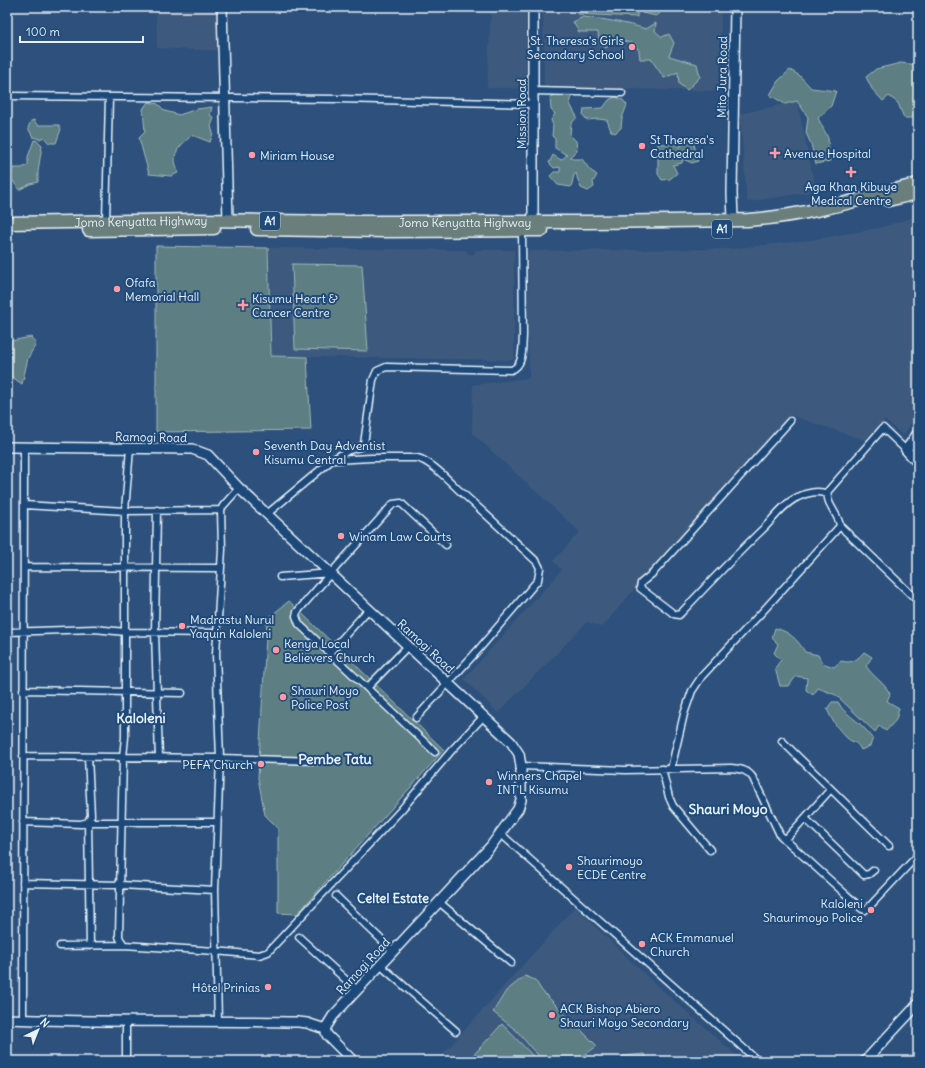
<svg xmlns="http://www.w3.org/2000/svg" width="925" height="1068" font-family="Delius,sans-serif">
<style>
.built{fill:#3e5a7e}
.green{fill:#5d7e82;stroke:#a2b8bd}
.lines{fill:none;stroke-linecap:round;stroke-linejoin:round}
.street-casing{stroke:#e8f1f8;stroke-width:9}
.secondary-casing{stroke:#e8f1f8;stroke-width:12}
.highway-casing{stroke:#e8f1f8;stroke-width:15}
.street{stroke:#1f4a7a;stroke-width:6}
.secondary{stroke:#1f4a7a;stroke-width:9}
.highway{stroke:#6b7f7c;stroke-width:12}
.poi-dot{fill:#ff9aa2;stroke:#1f4a7a;stroke-width:1.5}
.labels{text-anchor:middle;dominant-baseline:central;stroke-width:4;stroke-linejoin:round;paint-order:stroke}
.shield{fill:#1f4a7a;stroke:#acbfd2;stroke-width:1}
.shield-label{font-size:11px;font-weight:bold;fill:#e8f1f8}
.poi-label{font-size:12px;fill:#e8f1f8;stroke:#1f4a7a;text-anchor:start}
.street-label{font-size:12px;fill:#e8f1f8;stroke:#1f4a7a}
.neighbourhood-label{font-size:13px;font-weight:bold;fill:#e8f1f8;stroke:#1f4a7a}
.quarter-label{font-size:14px;font-weight:bold;fill:#e8f1f8;stroke:#1f4a7a}
</style>
<rect width="100%" height="100%" fill="#2d517c"/>
<filter id="ink" filterUnits="userSpaceOnUse"><feTurbulence type="fractalNoise" baseFrequency=".025" numOctaves="2"/><feDisplacementMap in="SourceGraphic" scale="8" xChannelSelector="R" yChannelSelector="G"/><feConvolveMatrix kernelMatrix="1 2 1 2 8 2 1 2 1" color-interpolation-filters="sRGB"/></filter>
<g filter="url(#ink)">
<path class="built" d="M156 7H227V51L157 48Z
M491 7H526V88H487Z
M543 7H721L720 91 544 87Z
M797 101 816 191 747 202 740 114Z
M918 216V413L903 435 885 420 865 440 790 415 638 585 602 627 587 622 498 713 464 679 562 570 553 561 580 532 472 433 473 385 529 378 528 251 729 249 811 240 879 228Z
M268 248 466 250 468 254 473 255 476 250H514V360L271 356Z
M575 907 655 984 743 1061H437Z"/>
<path class="green" d="M578 7H637V17L577 14Z
M643 7H663L662 11 657 16 642 13Z
M583 17C604 19 626 23 646 29L656 23 655 31 662 37 669 34 674 43 669 56 697 64 700 77 687 90 679 84 678 72 664 78 651 59H640L639 51 635 44 616 39 606 48 599 43 598 32H579L573 22Z
M901 63 918 65V115L912 118H904L898 103 889 96 883 101 872 89 866 77 876 69Z
M790 70 800 76 811 88 836 91 831 106 818 118 828 138 830 161 816 164 811 144 806 133 808 117 797 101 785 104 770 95 778 81Z
M557 95 572 96 570 104 577 117 571 124 570 135 576 141 577 150 570 157 573 159H582L590 170 597 175 593 182 594 187 588 191 581 188 578 180 576 173 574 175 571 187 558 185 550 176 554 172H560V167L554 168 549 163 553 155 561 160 567 155 555 148V139L552 136 553 125 551 120 555 114 551 110 550 97Z
M615 97 623 100 627 105 622 118 621 128 615 133 611 131 607 120 598 119 587 120 583 115 584 109 603 108 609 100Z
M148 102 158 104 165 111 179 115 197 109 212 107 210 115 214 118 211 126 213 133 210 142 192 135C185 142 174 149 175 161 176 165 177 169 178 173L171 176 149 174 139 138 145 132 143 109Z
M34 120 37 125H59L61 129 56 143H49L44 137 40 139 33 137 28 128 31 121Z
M34 140 38 141 42 145 38 172V182L30 184 19 190 11 178 13 168H22L28 165V157Z
M686 141 694 144 698 161 692 163 683 159 682 163 673 165 677 173 670 179 662 180 658 174V143L666 144 674 143 679 147Z
M156 246 268 248 271 356 307 357 311 430 156 432Z
M292 264 362 265 368 351 295 349Z
M31 337 36 344 28 358 22 384 12 377 7 370V364L11 358V341Z
M289 601 444 750 297 914 278 913V828L265 815 258 778 267 619Z
M775 628C790 632 797 639 805 652L818 655 822 663 834 667 841 661C852 664 857 660 864 652L872 657 866 666C873 677 885 683 890 694L887 701 899 708 896 720 886 731 879 726 875 732 836 695 818 688 813 695 806 690 807 678 796 676 789 686H780L775 668 781 660 774 653 778 644 772 638Z
M832 702H838C843 711 846 712 854 719 861 724 867 731 873 738L870 746 861 750C856 740 854 744 847 738 838 729 832 721 827 709Z
M525 976 535 980 542 991 597 1046 576 1061H544L532 1049 517 1031 493 1012 506 991Z
M502 1024 538 1061H468Z
M644 1054 650 1061H623V1056Z"/>
<g class="lines">
<defs>
<path id="street" d="M532 91 622 93
M7 96 339 99 533 104
M106 221 109 97
M790 421 653 573 641 583 640 588 674 614 679 615 681 613C709 583 737 554 766 526 775 516 786 502 798 497 806 493 818 490 827 494
M130 448 125 511V737L123 757 119 936 120 939 124 945 215 951 259 955 268 952 401 810 452 750 484 716
M334 460 371 458H417C431 461 449 481 460 491 486 514 511 538 537 562L540 568 538 580 479 649 416 718
M24 505 125 511 221 510
M157 510 155 632 159 758
M267 514 332 460 349 450 360 447 364 444 373 380 377 371 386 367 511 370C524 366 522 348 523 336L522 231
M840 526 918 601
M24 567 221 568
M331 573 297 612 296 616 299 624 435 752
M280 577 331 573 393 504 401 503 446 545
M7 632 94 629 126 632 217 633
M329 653 369 609
M367 688 408 646
M23 690 182 693
M782 741 889 846
M23 756 220 758 318 761
M521 766 625 770 731 768C741 769 748 770 753 778L780 835 862 909 865 910 869 907 918 855
M662 769 669 797 673 806 710 850
M671 769 684 714 692 691 702 676 763 611 840 526C839 514 825 504 828 491L883 428 906 450
M805 818 864 875 869 874 874 870
M23 822 81 824 88 822 91 815 88 757
M501 834 758 1061
M785 840 831 789
M23 883 120 885 215 890
M336 896 393 951
M439 902 511 963
M299 937 357 990
M60 946 124 945
M90 946 88 822H217
M380 965 456 1031
M23 1020 24 447
M218 1021 215 890 220 758 216 654 222 549 221 510 223 506 239 488
M126 1061V1021"/>
<path id="secondary" d="M222 7 228 220
M533 7V222
M733 220 732 193 735 7
M918 433 906 450 918 463
M7 447 192 449 208 455 239 488 511 742 519 754 521 766V800L518 809 491 846 333 1016 325 1029
M7 1019C104 1023 201 1020 298 1022L307 1023 325 1029 327 1035 353 1061
M865 1061 918 1004"/>
<g id="highway">
<path d="M888 200 918 193"/>
<path id="s1" d="M7 223 195 220 352 222H589L748 220C806 216 862 199 918 184"/>
<path d="M257 229 384 231 542 230"/>
<path d="M89 230 214 228"/>
</g>
</defs>
<use href="#street" class="street-casing"/>
<use href="#secondary" class="secondary-casing"/>
<use href="#highway" class="highway-casing"/>
<use href="#street" class="street"/>
<use href="#secondary" class="secondary"/>
<use href="#highway" class="highway"/>
</g>
</g>
<g class="poi-dot">
<circle cx="632" cy="47" r="4"/>
<circle cx="642" cy="146" r="4"/>
<path d="M773 147h4v4h4v4h-4v4h-4v-4h-4v-4h4z"/>
<circle cx="252" cy="155" r="4"/>
<path d="M849 166h4v4h4v4h-4v4h-4v-4h-4v-4h4z"/>
<circle cx="117" cy="289" r="4"/>
<path d="M241 299h4v4h4v4h-4v4h-4v-4h-4v-4h4z"/>
<circle cx="256" cy="452" r="4"/>
<circle cx="341" cy="536" r="4"/>
<circle cx="182" cy="626" r="4"/>
<circle cx="276" cy="650" r="4"/>
<circle cx="283" cy="697" r="4"/>
<circle cx="261" cy="764" r="4"/>
<circle cx="489" cy="782" r="4"/>
<circle cx="569" cy="867" r="4"/>
<circle cx="871" cy="910" r="4"/>
<circle cx="642" cy="944" r="4"/>
<circle cx="268" cy="987" r="4"/>
<circle cx="552" cy="1015" r="4"/>
</g>
<g class="labels">
<g class="shield">
<rect x="260" y="212" width="20" height="18" rx="3"/>
<rect x="712" y="220" width="20" height="18" rx="3"/>
</g>
<g class="shield-label">
<text x="270" y="221">A1</text>
<text x="722" y="229">A1</text>
</g>
<g class="poi-label">
<text x="624" y="40" text-anchor="end">St. Theresa's Girls<tspan x="624" dy="14">Secondary School</tspan></text>
<text x="650" y="139">St Theresa's<tspan x="650" dy="14">Cathedral</tspan></text>
<text x="784" y="153">Avenue Hospital</text>
<text x="260" y="155">Miriam House</text>
<text x="851" y="186" text-anchor="middle">Aga Khan Kibuye<tspan x="851" dy="14">Medical Centre</tspan></text>
<text x="125" y="282">Ofafa<tspan x="125" dy="14">Memorial Hall</tspan></text>
<text x="252" y="298">Kisumu Heart &amp;<tspan x="252" dy="14">Cancer Centre</tspan></text>
<text x="264" y="445">Seventh Day Adventist<tspan x="264" dy="14">Kisumu Central</tspan></text>
<text x="349" y="536">Winam Law Courts</text>
<text x="190" y="619">Madrastu Nurul<tspan x="190" dy="14">Yaquin Kaloleni</tspan></text>
<text x="284" y="643">Kenya Local<tspan x="284" dy="14">Believers Church</tspan></text>
<text x="291" y="690">Shauri Moyo<tspan x="291" dy="14">Police Post</tspan></text>
<text x="253" y="764" text-anchor="end">PEFA Church</text>
<text x="497" y="775">Winners Chapel<tspan x="497" dy="14">INT'L Kisumu</tspan></text>
<text x="577" y="860">Shaurimoyo<tspan x="577" dy="14">ECDE Centre</tspan></text>
<text x="863" y="903" text-anchor="end">Kaloleni<tspan x="863" dy="14">Shaurimoyo Police</tspan></text>
<text x="650" y="937">ACK Emmanuel<tspan x="650" dy="14">Church</tspan></text>
<text x="260" y="987" text-anchor="end">Hôtel Prinias</text>
<text x="560" y="1008">ACK Bishop Abiero<tspan x="560" dy="14">Shauri Moyo Secondary</tspan></text>
</g>
<g class="street-label">
<text transform="translate(722 77) rotate(-89)">Mito Jura Road</text>
<text transform="translate(521 114) rotate(-90)">Mission Road</text>
<text stroke="none"><textPath href="#s1" startOffset="134">Jomo Kenyatta Highway</textPath></text>
<text stroke="none"><textPath href="#s1" startOffset="458">Jomo Kenyatta Highway</textPath></text>
<text transform="translate(151 437) rotate(1)">Ramogi Road</text>
<text transform="translate(426 646) rotate(43)">Ramogi Road</text>
<text transform="translate(363 966) rotate(-47)">Ramogi Road</text>
</g>
<g class="neighbourhood-label">
<text x="393" y="898">Celtel Estate</text>
</g>
<g class="quarter-label">
<text x="141" y="718">Kaloleni</text>
<text x="335" y="759">Pembe Tatu</text>
<text x="728" y="809">Shauri Moyo</text>
</g>
</g>
<rect width="925" height="1068" fill="none" stroke="#1f4a7a" stroke-width="24"/>
<rect x="12" y="12" width="901" height="1044" fill="none" stroke="#e8f1f8" stroke-width="1.5" filter="url(#ink)"/>
<g transform="translate(38 1030) rotate(43)" stroke="#1f4a7a" stroke-width="3" paint-order="stroke">
<path d="M0-3L7 15L0 10L-7 15Z" fill="#e8f1f8"/>
<text y="-6" font-size="11" font-weight="bold" text-anchor="middle" fill="#e8f1f8">N</text>
</g>
<path d="M20 36v6h123v-6" fill="none" stroke="#e8f1f8" stroke-width="2"/>
<text x="26" y="36" font-size="12" fill="#e8f1f8" stroke="#1f4a7a" stroke-width="3" paint-order="stroke">100 m</text>
</svg>
